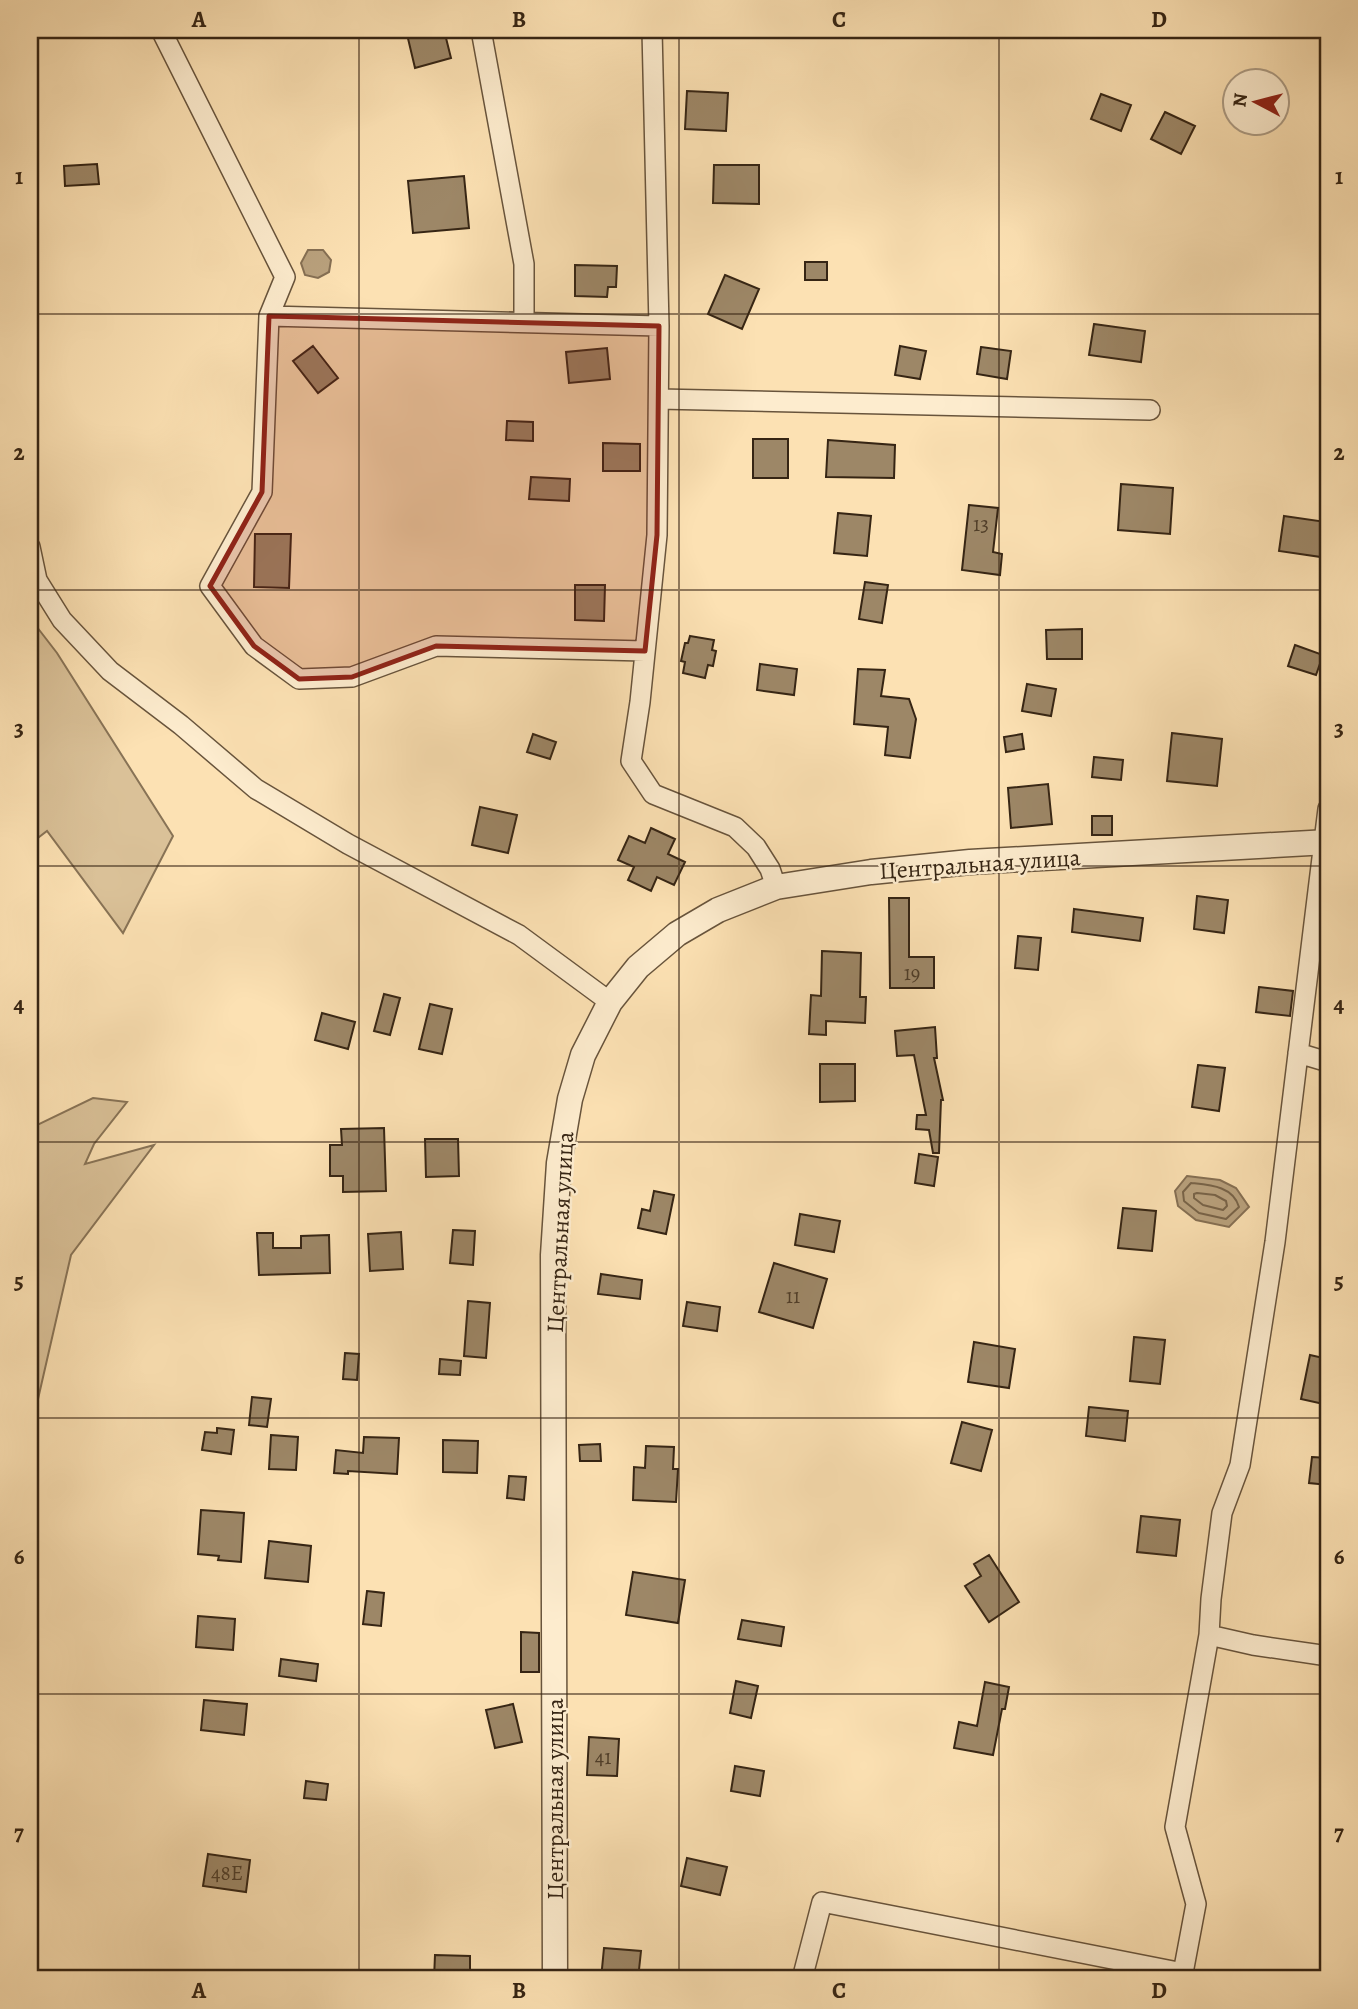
<svg xmlns="http://www.w3.org/2000/svg" width="1358" height="2009" font-family="Alegreya,serif">
<style>
.green{fill:#dac198;stroke:#887356;stroke-width:2}
.water{fill:#b9a17d;stroke:#856f53;stroke-width:2}
.lines{fill:none;stroke-linecap:round;stroke-linejoin:round}
.shore{stroke:#786348;stroke-width:2}
.building{fill:#9d8767;stroke:#362514;stroke-width:2}
.minor-casing{stroke:#68543c;stroke-width:22}
.tertiary-casing{stroke:#68543c;stroke-width:27}
.minor{stroke:#fdecce;stroke-width:19}
.tertiary{stroke:#fdecce;stroke-width:24}
.marked{fill:#8f2418;fill-opacity:0.2;stroke:#8f2418;stroke-width:5;stroke-linejoin:round}
.grid{fill:none;stroke:#362514;stroke-width:2;stroke-opacity:0.55}
.labels{text-anchor:middle;dominant-baseline:central;stroke-width:5;stroke-linejoin:round;paint-order:stroke}
.number-label{font-size:21px;fill:#503e29}
.street-label{font-size:24px;fill:#362514;stroke:#fdecce}
.neatline{fill:none;stroke:#362514;stroke-width:2.5}
.grid-label{font-size:23px;text-anchor:middle;font-weight:bold;fill:#362514}
</style>
<rect width="100%" height="100%" fill="#fce1b3"/>
<filter id="stains"><feTurbulence type="fractalNoise" baseFrequency=".00286" numOctaves="4"/><feColorMatrix values="0 0 0 0 .2 0 0 0 0 .09 0 0 0 0 .02 0 0 0 .5 -.17"/></filter>
<radialGradient id="worn" r=".72"><stop offset=".6" stop-color="#630" stop-opacity="0"/><stop offset="1" stop-color="#630" stop-opacity=".3"/></radialGradient>
<path class="green" d="M30 618 57 653 173 836 123 933 47 831 30 844Z
M93 1098 127 1102 94 1144 85 1164 154 1145 71 1255 30 1434V1218L35 1207 30 1204V1130L39 1124Z"/>
<path class="water" d="M308 250H323L331 260 329 272 318 278 305 275 301 263Z
M1187 1176 1220 1180 1236 1188 1249 1207 1229 1227 1196 1220 1178 1206 1175 1191Z"/>
<g class="lines">
<path class="shore" d="M1191 1183C1210 1185 1233 1186 1239 1207L1226 1219 1199 1213 1184 1201 1183 1192Z
M1197 1193 1215 1195 1226 1201 1227 1206 1223 1210 1203 1205 1194 1198V1194Z"/>
</g>
<path class="building" d="M406 30H444L451 58 415 68Z
M687 91 728 93 726 131 685 129Z
M1101 94 1131 105 1121 131 1091 119Z
M1165 112 1195 126 1181 154 1151 139Z
M97 164 99 184 65 186 64 166Z
M714 165H759V204L713 203Z
M464 176 469 228 413 233 408 181Z
M805 262H827V280H805Z
M575 265 617 266 616 287H608L607 297 575 296Z
M725 275 759 289 742 329 708 314Z
M1094 324 1145 331 1141 362 1089 355Z
M313 346 338 378 318 393 293 361Z
M900 346 926 351 920 379 895 375Z
M981 347 1011 351 1007 379 977 374Z
M607 348 610 379 569 383 566 352Z
M507 421 533 422V441L506 440Z
M753 439H788V478H753Z
M828 440 895 445 894 478 826 477Z
M603 443 640 444V471H603Z
M531 477 570 479 569 501 529 499Z
M1121 484 1173 488 1170 534 1118 530Z
M969 505 998 508 993 552 1002 554 1000 575 962 570Z
M838 513 871 516 867 556 834 553Z
M1284 516 1326 522 1321 557 1279 551Z
M255 534H291L289 588 254 587Z
M865 582 888 585 882 623 859 619Z
M575 585H605L604 621 575 620Z
M1082 629V659H1047L1046 630Z
M690 636 714 640 712 650 716 651 713 666 708 665 705 678 683 673 685 662 681 661 685 643H688Z
M1295 645 1323 655 1316 675 1288 666Z
M760 664 797 669 794 695 757 690Z
M858 669 885 670 881 696 909 699 916 719 910 758 885 755 888 727 854 724Z
M1027 684 1056 689 1051 716 1022 711Z
M1172 733 1222 739 1217 786 1167 781Z
M533 734 556 742 550 759 527 752Z
M1022 734 1024 749 1006 752 1004 737Z
M1094 757 1123 760 1121 780 1092 777Z
M1048 784 1052 824 1011 828 1008 788Z
M480 807 517 815 508 853 472 845Z
M1092 816H1112V835H1092Z
M651 828 675 839 668 854 685 862 674 885 657 877 651 891 628 880 634 867 618 860 629 836 645 843Z
M1197 896 1228 900 1224 933 1194 929Z
M889 898H909V957H934V988H890Z
M1074 909 1143 918 1140 941 1072 932Z
M1018 936 1041 938 1038 970 1015 968Z
M822 951 861 953 860 997H866L865 1023 826 1021V1035L809 1034 811 995 821 996Z
M1259 987 1293 991 1290 1016 1256 1012Z
M384 994 400 998 390 1035 374 1031Z
M430 1004 452 1009 442 1054 419 1049Z
M322 1013 355 1022 348 1049 315 1040Z
M935 1027 937 1058H934L943 1100H941L939 1153H933L929 1130 916 1129 917 1115H926L914 1055 897 1056 895 1031Z
M820 1064H855V1101L820 1102Z
M1198 1065 1225 1068 1219 1111 1192 1107Z
M384 1128 386 1191 343 1192V1176H330V1145H342L341 1129Z
M425 1139H458L459 1176 426 1177Z
M919 1154 938 1157 934 1186 915 1183Z
M654 1191 674 1195 666 1234 638 1228 642 1209 650 1211Z
M1123 1208 1156 1211 1152 1251 1118 1248Z
M800 1214 840 1221 834 1252 795 1245Z
M453 1230 475 1231 473 1265 450 1263Z
M401 1232 403 1269 370 1271 368 1234Z
M257 1233H273V1248H301V1236L329 1235 330 1273 259 1275Z
M774 1263 827 1279 813 1328 759 1312Z
M601 1274 642 1280 640 1299 598 1294Z
M468 1301 490 1303 486 1358 464 1356Z
M687 1302 720 1307 717 1331 683 1326Z
M1134 1337 1165 1340 1160 1384 1130 1381Z
M974 1342 1015 1349 1009 1388 968 1382Z
M345 1353 359 1354 357 1380 343 1379Z
M1310 1355 1328 1359V1405L1301 1399Z
M440 1359 461 1361 460 1375 439 1374Z
M252 1397 271 1399 267 1427 249 1425Z
M1089 1407 1128 1411 1125 1441 1086 1436Z
M962 1422 992 1430 981 1471 951 1463Z
M217 1428 234 1430 231 1454 202 1450 205 1432 217 1433Z
M271 1435 298 1437 296 1470 269 1469Z
M364 1437 399 1438 397 1474 348 1471V1474L334 1473 336 1450 363 1453Z
M443 1440 478 1441 477 1473 443 1472Z
M600 1444 601 1461H580L579 1445Z
M646 1446 674 1447 673 1469H678L676 1502 633 1500 634 1467 645 1468Z
M1312 1457 1328 1458V1485L1309 1483Z
M509 1476 526 1477 524 1500 507 1498Z
M201 1510 244 1513 241 1562 218 1560 219 1556 198 1554Z
M1141 1516 1180 1520 1176 1556 1137 1552Z
M269 1541 311 1546 308 1582 265 1578Z
M989 1555 1019 1602 989 1622 965 1586 981 1576 974 1564Z
M633 1572 685 1580 678 1623 626 1615Z
M367 1591 384 1593 381 1626 363 1624Z
M198 1616 235 1619 233 1650 196 1647Z
M742 1620 784 1627 781 1646 738 1639Z
M521 1632 539 1633V1672H521Z
M281 1659 318 1664 316 1681 279 1676Z
M736 1681 758 1686 751 1718 730 1713Z
M985 1682 1009 1687 1005 1709H1002L993 1755 954 1748 959 1722 977 1726Z
M204 1700 247 1704 244 1735 201 1730Z
M513 1704 522 1742 495 1748 486 1710Z
M589 1737 619 1739 617 1776 587 1775Z
M735 1766 764 1771 760 1796 731 1791Z
M306 1781 328 1784 326 1800 304 1798Z
M208 1854 250 1860 246 1892 203 1886Z
M687 1858 727 1867 720 1895 681 1886Z
M604 1948 641 1951 638 1979H601Z
M435 1955 470 1956V1979H434Z"/>
<g class="lines">
<defs>
<path id="minor" d="M161 30 285 277 269 316 262 492 210 586 254 646 299 679 352 677 436 646 645 651
M481 30 524 264V322
M652 30 659 326 657 535 640 702 631 761 653 794 735 827 756 847 770 869 776 887
M269 316 659 326
M659 399 1150 410
M30 547 37 580 62 620 110 671 181 725 256 789 348 844 519 935 610 1002
M1298 1053 1328 1062
M1209 1635 1253 1645 1328 1656
M802 1979 822 1902 1183 1973 1196 1904 1175 1827 1209 1635 1211 1599 1222 1513 1240 1465 1275 1242 1328 809"/>
<path id="tertiary" d="M555 1979 553 1255 559 1163 570 1099 583 1055 610 1002 638 967 677 934 718 910 776 887 871 872 970 862 1328 842"/>
</defs>
<use href="#minor" class="minor-casing"/>
<use href="#tertiary" class="tertiary-casing"/>
<use href="#minor" class="minor"/>
<use href="#tertiary" class="tertiary"/>
</g>
<path class="marked" d="M269 316 659 326 657 535 645 651 436 646 352 677 299 679 254 646 210 586 262 492Z"/>
<path class="grid" d="M359 30V1979M679 30V1979M999 30V1979M30 314H1328M30 590H1328M30 866H1328M30 1142H1328M30 1418H1328M30 1694H1328"/>
<g class="labels">
<g class="number-label">
<text x="981" y="524">13</text>
<text x="912" y="973">19</text>
<text x="793" y="1296">11</text>
<text x="603" y="1757">41</text>
<text x="227" y="1873">48Е</text>
</g>
<g class="street-label">
<text transform="translate(980 864) rotate(-4)">Центральная улица</text>
<text transform="translate(560 1232) rotate(-87)">Центральная улица</text>
<text transform="translate(555 1799) rotate(-90)">Центральная улица</text>
</g>
</g>
<rect width="1358" height="2009" fill="none" stroke="#fce1b3" stroke-width="77"/>
<g transform="translate(1256 102) rotate(277)"><circle r="33" fill="#fdecce" stroke="#ad9c84" stroke-width="2"/>
<path d="M0-5L12 26L0 18L-12 26Z" fill="#8f2418"/>
<text y="-10" font-size="19" font-weight="bold" text-anchor="middle" fill="#362514">N</text>
</g>
<rect x="38" y="38" width="1282" height="1932" class="neatline"/>
<g class="grid-label">
<text x="199" y="27">A</text>
<text x="519" y="27">B</text>
<text x="839" y="27">C</text>
<text x="1159" y="27">D</text>
<text x="19" y="184">1</text>
<text x="1339" y="184">1</text>
<text x="19" y="460">2</text>
<text x="1339" y="460">2</text>
<text x="19" y="736">3</text>
<text x="1339" y="736">3</text>
<text x="19" y="1012">4</text>
<text x="1339" y="1012">4</text>
<text x="19" y="1288">5</text>
<text x="1339" y="1288">5</text>
<text x="19" y="1564">6</text>
<text x="1339" y="1564">6</text>
<text x="19" y="1840">7</text>
<text x="1339" y="1840">7</text>
<text x="199" y="1998">A</text>
<text x="519" y="1998">B</text>
<text x="839" y="1998">C</text>
<text x="1159" y="1998">D</text>
</g>
<rect width="100%" height="100%" filter="url(#stains)"/>
<rect width="100%" height="100%" fill="url(#worn)"/>
</svg>
